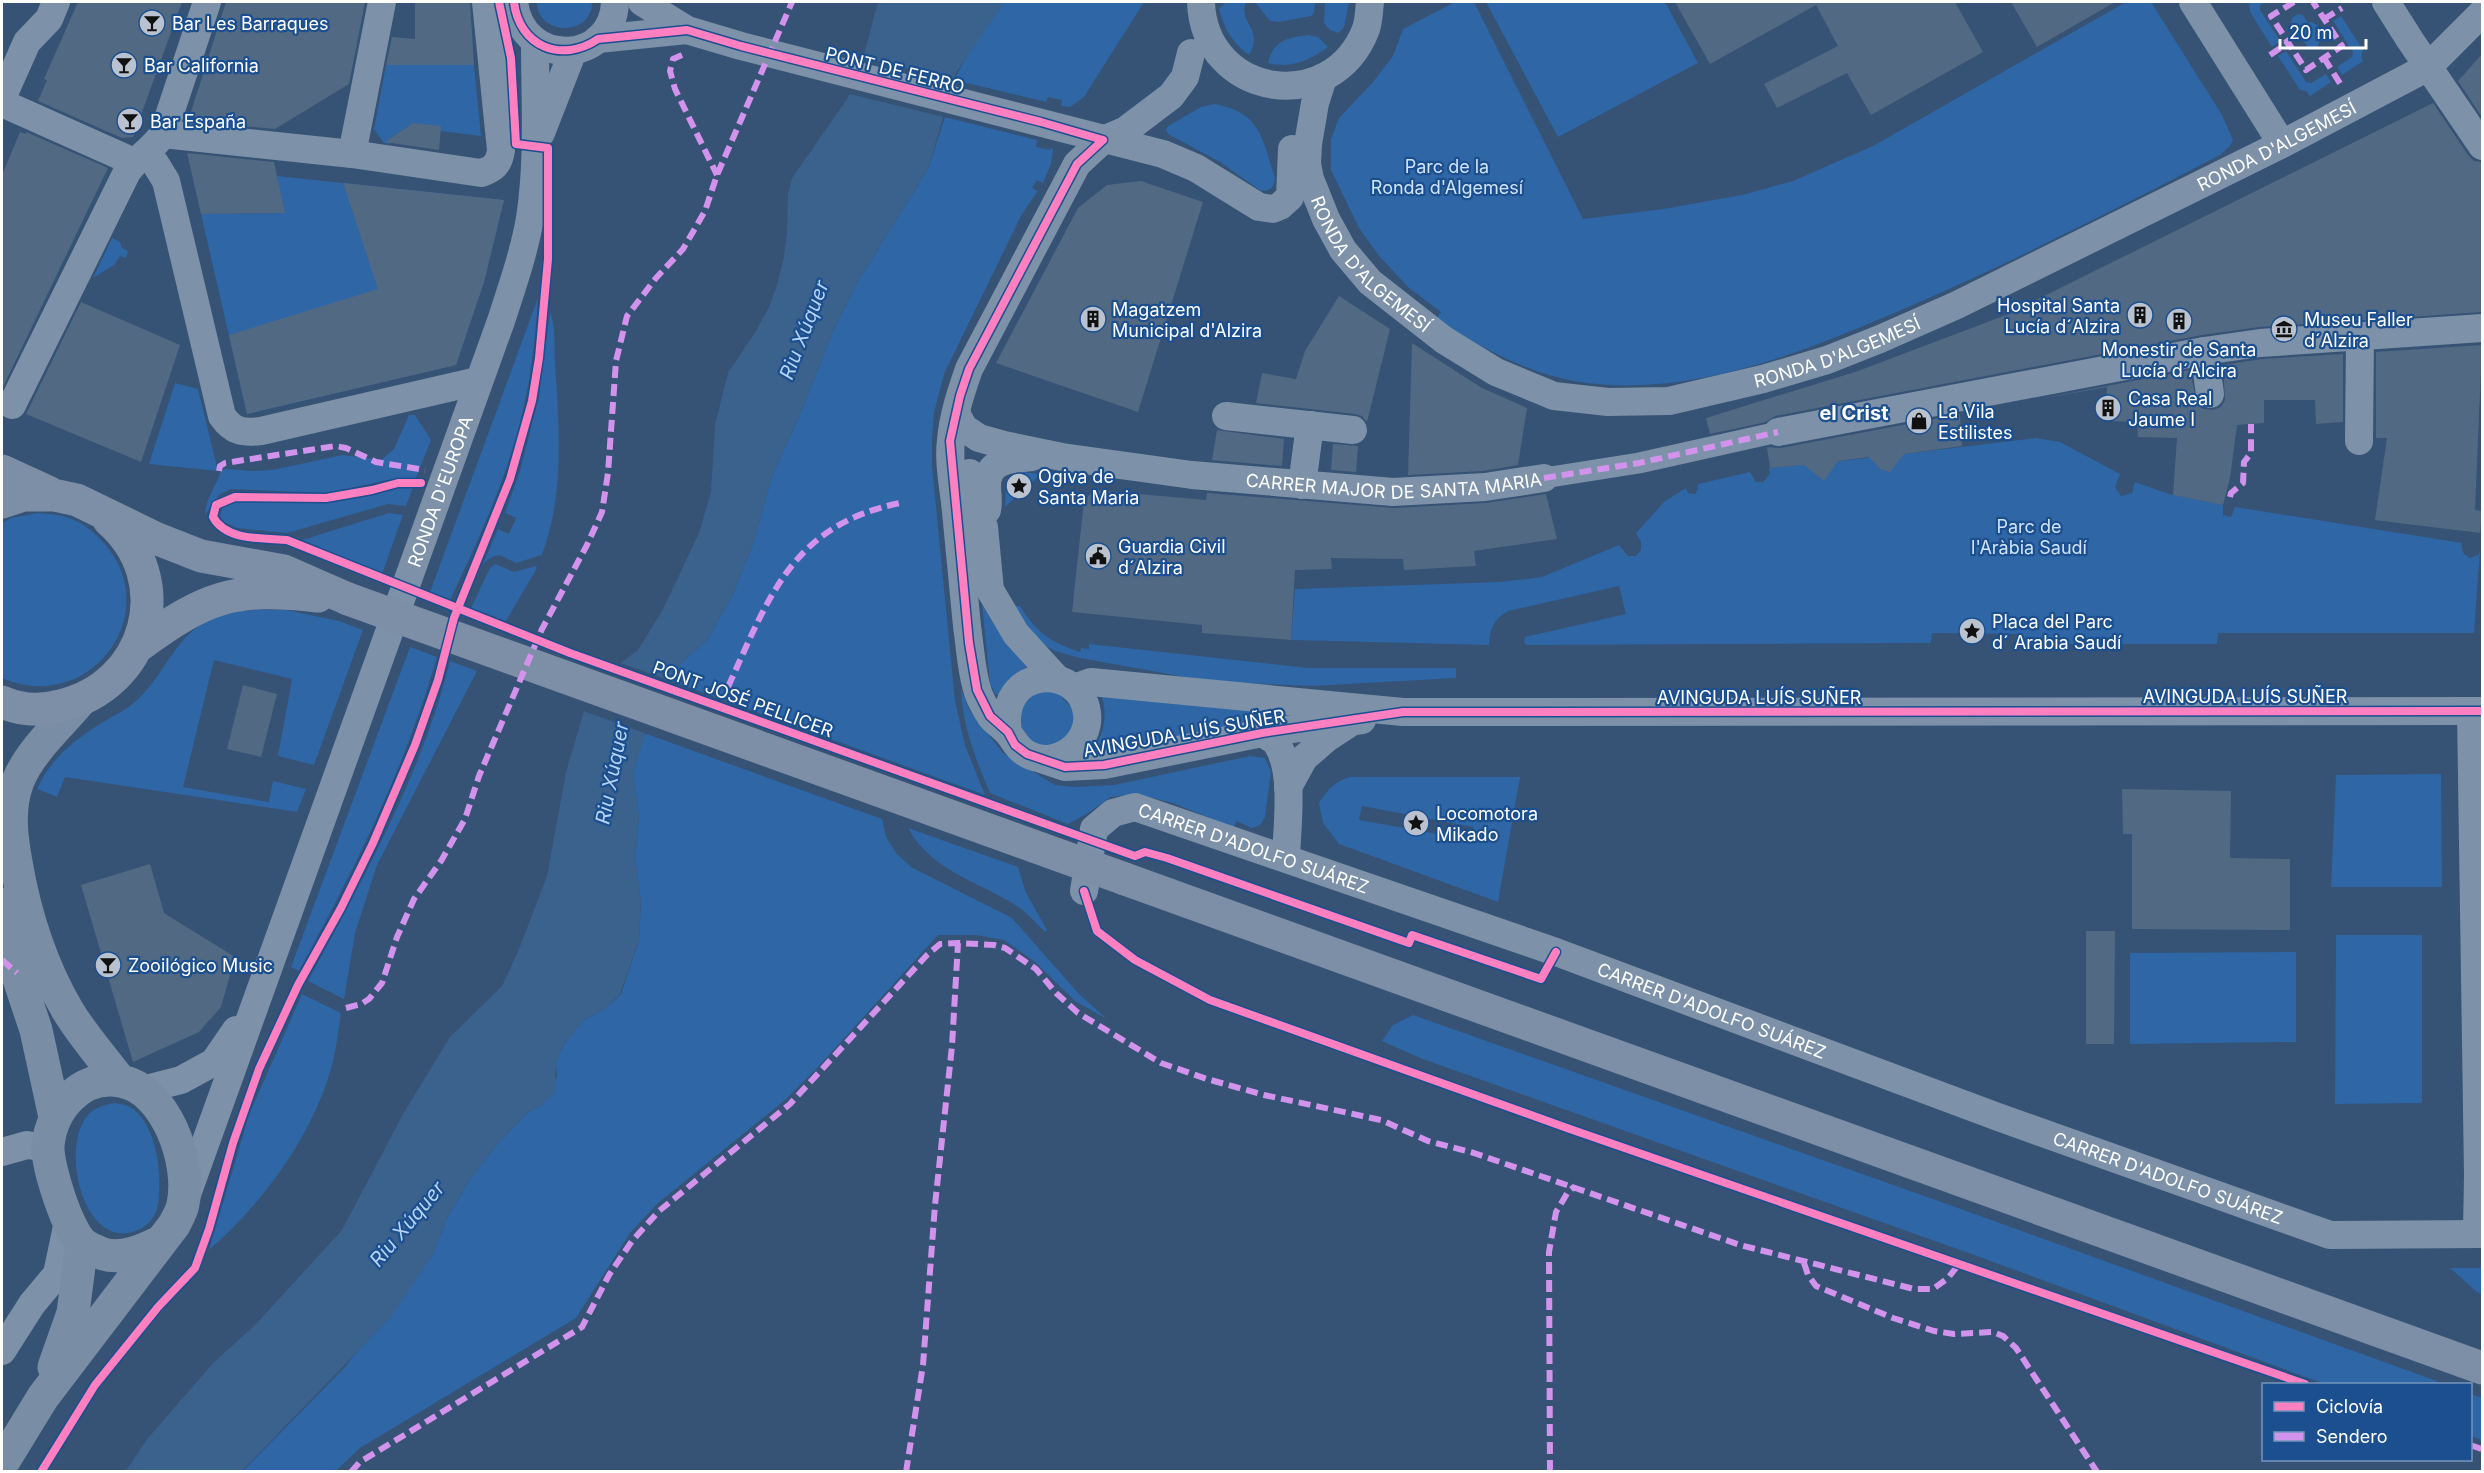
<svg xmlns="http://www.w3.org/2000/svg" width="2484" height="1473" font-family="Inter,sans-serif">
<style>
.green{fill:#2f66a5;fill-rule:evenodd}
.water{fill:#3b618d}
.pier{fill:#365274}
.building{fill:#526984}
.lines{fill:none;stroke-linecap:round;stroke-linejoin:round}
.pedestrian{stroke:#7d92a8;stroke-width:21}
.minor{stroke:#7d92a8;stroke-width:28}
.secondary{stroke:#798da4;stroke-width:33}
.primary{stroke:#7d8ea7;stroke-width:33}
.primary-bridge{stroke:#7d8ea7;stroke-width:33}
.quiet{stroke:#d193ec;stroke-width:6;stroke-dasharray:12 6;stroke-linecap:butt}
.cycleway-casing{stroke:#1b4f8f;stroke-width:11}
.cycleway{stroke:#ff80c0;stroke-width:8}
.labels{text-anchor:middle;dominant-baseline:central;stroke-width:4.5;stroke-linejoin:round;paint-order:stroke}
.poi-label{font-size:18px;fill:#fff;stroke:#1b4f8f;text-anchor:start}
.street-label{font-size:18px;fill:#fff;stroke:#1b4f8f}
.park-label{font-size:18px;fill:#cfe3fa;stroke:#1b4f8f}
.water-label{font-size:20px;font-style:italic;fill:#b5d3f5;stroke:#1b4f8f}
.neighbourhood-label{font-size:20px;font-weight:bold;fill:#fff;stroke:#1b4f8f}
</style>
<rect width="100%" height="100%" fill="#365274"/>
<path class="green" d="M537 2H592C593 36 537 37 537 2Z
M1004 2H1144L1084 97 1070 107 1061 106 1062 100 1048 97 1046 102 954 80 974 43Z
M1226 2H1246C1237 22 1265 29 1249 55 1232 42 1225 30 1219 9Z
M1255 2H1315L1314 13 1311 16 1279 22 1270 21Z
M1325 2H1349L1344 27 1339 33 1330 30 1324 23Z
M1455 2H1474L1583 219 1663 209 1742 195 1793 181 1873 146 2126 2H2151L2222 115 2233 140 2230 146 2220 155C2119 207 2019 259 1915 304 1810 349 1696 399 1580 382 1527 374 1481 347 1436 319L1441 312 1408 287 1380 257 1359 228 1331 170V139L1339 118 1373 82 1393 56 1403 29Z
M1486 2H1665L1698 63 1558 137Z
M2249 2H2266L2260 5V10L2280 41 2272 47 2250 12Z
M2298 14 2303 15 2308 23 2312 22 2317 25V30L2315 33 2320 41 2317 48 2309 49 2303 40 2299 41 2295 39 2297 31 2291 22 2292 18Z
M2341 16 2363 50 2361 56 2363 61 2342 75 2337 67 2352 57 2353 52 2333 21Z
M1308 35 1318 37 1328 47C1311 60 1291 69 1268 63 1273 40 1288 38 1308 35Z
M2286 51 2306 82 2311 83 2326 74 2331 82 2310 96 2306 91 2300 90 2278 56Z
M386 65H474L481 136 407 127 392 137 390 144 384 143 374 129Z
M1214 104C1261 112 1262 138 1275 178 1274 187 1271 191 1261 191L1220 162 1168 134 1166 130 1168 126 1201 107Z
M945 117 1037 140 1036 147 1050 150 1051 147 1053 150 1051 164 1043 183 1037 180 1032 188 1038 191 1022 214 944 374 934 413 932 439V466L955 701 965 745 985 795 668 680 674 670 708 639 733 594 753 544 772 476 799 417 834 329 860 278 928 169Z
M277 176 504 200 484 282 456 365 247 414 201 214 284 213Z
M112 238 120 242 122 248 128 251 126 258 120 256 114 265 93 278Z
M538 298C535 343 530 387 518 430 502 489 476 545 450 600L430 592Z
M550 312C556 325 554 347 555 362 559 427 565 493 542 555L516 563C500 556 499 550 483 564L498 529 509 534 516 518 505 513 520 471 539 397Z
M175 383 198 389 218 471 149 464Z
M409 415H415L431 440 416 478H398L326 493 231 489 220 494 205 515C206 497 216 487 221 471L226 469 252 471 272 470 343 455 381 460 394 449Z
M2036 438 2060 442 2120 474 2115 487 2121 496 2132 493 2135 482 2169 494 2223 505V515L2231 517 2235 507 2462 543C2461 551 2463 554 2470 558L2478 555 2480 550 2474 633H2218L2217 644H2019L2018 634 1932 633 1931 643H1917L1526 645 1524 642 1525 637 1626 614 1619 586 1508 611C1494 619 1489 630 1489 645L1291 640 1295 589 1500 582 1542 577 1619 545 1628 556H1636L1641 550V542L1636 533 1665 501 1686 488 1688 493 1695 494 1698 489V484L1750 472 1756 482H1763L1770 474 1769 468 1811 464 1813 472 1818 476 1832 462 1875 457C1876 466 1878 469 1887 471L1895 455Z
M1021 472 1041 474 1005 507 1006 483 1014 474Z
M413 487 406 506 388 504 287 533 237 528 224 522 220 516 223 506 238 501 328 503 374 495 400 488Z
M38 513C47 514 57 514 66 517 79 521 91 529 100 539 169 608 92 717 2 678V523L11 518Z
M389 513 403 515 382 574 302 540Z
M495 564 514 572 536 566 537 568 506 621 471 608 490 568Z
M982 604C995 627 1009 649 1030 664L1018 673 1000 696 995 694 990 683Z
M1011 606H1020C1037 633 1050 642 1080 652L1081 648 1089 649V644L1309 668H1456V678L1313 686 1240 683 1185 677 1080 658 1055 651 1041 643Z
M286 610 339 621 363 630 314 765 278 756 292 679 214 660 183 787 269 802 273 781 306 789 297 812 65 777 57 797 37 789C52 756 77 738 108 719 117 714 127 709 135 702 165 676 174 635 213 618 235 608 262 610 286 610Z
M410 647 437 657C405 768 354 870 299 971L291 967Z
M450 661 477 671 377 865 355 933 344 999 308 981C363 879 422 774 450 661Z
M1053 687 1077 714C1076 719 1076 727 1074 732 1065 749 1038 751 1025 738 1012 724 1018 697 1035 689 1039 687 1048 688 1053 687Z
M961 689 970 711 1003 753 1055 785 1074 787 1114 785 1250 756 1265 758 1271 771 1265 817 1260 825 1252 828 1236 821 1234 828 1173 803 1137 794 1111 797 1088 813 1068 824 990 793C976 760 962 725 961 689Z
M1101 694 1278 714 1156 746 1089 756C1103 737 1109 717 1101 694Z
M644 733 882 819 886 837 896 853 911 867 1012 918 1079 994 1107 1019 1075 1001 1034 961 1004 940 976 935H938L819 1066 785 1100 657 1204 630 1233 576 1318 360 1448 336 1471 242 1472 345 1367 433 1254 448 1216 470 1179 496 1146 527 1113 542 1105 557 1077 556 1063 564 1044 585 1019 604 1010 621 994 639 940 641 901 635 859 639 816 633 774Z
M2441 774 2442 887H2331L2336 775Z
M1350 777H1520L1498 902 1339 844 1323 823 1319 803C1328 789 1334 782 1350 777ZM1362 806 1473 827 1471 840 1359 820Z
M908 828 1018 867 1026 893 1047 930 1045 932C1036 923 1027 913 1017 906 978 881 931 871 908 828Z
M2336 935H2422V1103L2335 1104Z
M2296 952V1042L2130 1044V953Z
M302 994 341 1013C338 1033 336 1053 330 1072 310 1139 262 1204 209 1250L249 1115Z
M1413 1015 1947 1204 2445 1384H2325L1977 1256 1420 1058 1382 1041 1393 1025Z
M114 1103C118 1104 124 1104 128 1106 155 1120 161 1166 159 1193 159 1209 154 1223 138 1230 84 1254 58 1146 89 1114 96 1107 105 1105 114 1103Z
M2450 1268H2482V1294L2477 1292Z
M2470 1394 2482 1398V1440L2471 1436Z"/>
<path class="water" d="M878 2H1004L956 73 928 169 860 278 834 329 799 417 772 476 753 544 733 594 708 639 674 670 656 700 633 774 639 816 635 859 641 901 639 940 620 994 604 1010 585 1019 564 1044 556 1063 555 1092 542 1105 527 1113 496 1146 470 1179 448 1216 433 1254 391 1317 242 1471 125 1472 148 1438 215 1361 255 1325 342 1230 403 1114 450 1037 502 986 519 949 547 876 566 772 586 704 606 674 638 650 662 611 699 533 711 492 715 425 728 373 756 331 769 307 777 285 784 257 787 232 788 194 792 178 847 99 859 73Z"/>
<path class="pier" d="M860 57 957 80 949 104 948 118 846 93 856 72Z
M615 661 671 681 659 701 647 734 581 710 583 703 604 672Z"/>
<path class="building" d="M78 2H182L133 137 122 138 38 101 47 80 44 79Z
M226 2H365L349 84 275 129 192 121 190 115Z
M415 2H470L474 65H386L392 37 415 39Z
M1675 2H1955L1983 52 1871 115 1847 73 1777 108 1764 84 1838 46 1816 5 1710 64Z
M2011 2H2115L2037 47Z
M2482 54V117L2458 81Z
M2433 103 2468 155 2474 161 2482 162V312L2259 327 2202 335 1775 416 1766 422 1710 434 1706 418 1858 371 2006 315Z
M413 123 441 126 439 150 385 142Z
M20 132 26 134V132L108 168 2 389V175Z
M187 153 274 162 285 213 201 214Z
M1141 181 1203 202 1138 412 996 363 1078 208 1107 185Z
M343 183 504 200 484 282 456 365 247 414 229 335 378 289Z
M1339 296 1390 329 1367 422 1362 416 1355 414 1256 403 1262 373 1296 379 1305 351Z
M81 302 180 345 141 462 26 414Z
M1412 343 1482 388 1527 408 1518 465 1483 471 1408 475Z
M2482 345 2475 510 2482 511 2480 533 2375 520 2387 438H2376V352Z
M2343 354V422L2316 424 2315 400H2264V423L2237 425 2230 478 2223 505 2173 495 2177 438 2138 437 2137 422 2110 421V417H2105L2107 387 2034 400 2190 370 2197 404 2203 409 2213 410 2221 407 2225 400 2223 365 2262 359Z
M1960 414 1962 446 1904 454 1890 472 1880 469 1869 457 1838 461 1824 481 1804 465 1770 468 1767 447 1781 448Z
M1217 430 1284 439 1282 466 1212 460Z
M1333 444 1358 446 1356 472 1331 470Z
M1094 490 1206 500 1207 493 1394 508 1486 503 1546 494 1557 539 1474 551 1476 566 1404 570 1403 559 1331 558 1332 569 1295 570 1291 640 1202 633V625L1072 612 1084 501Z
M243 685 277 694 261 757 227 749Z
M2122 789 2231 791 2230 858 2290 859V930L2132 929V834H2123Z
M150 864 164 913 235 957 221 1007 199 1032 133 1062 81 885Z
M2086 931H2115L2114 1044H2086Z"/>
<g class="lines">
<path class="pedestrian" d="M1544 478 1639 463 1778 432"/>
<g class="minor">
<path d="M514 2C522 69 613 65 615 2"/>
<path d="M642 2 687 30 741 46 1163 154 1196 168 1259 207 1273 209 1280 206 1290 197 1292 149"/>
<path d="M1201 2C1204 97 1332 118 1366 29 1369 20 1369 10 1370 2"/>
<path d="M2193 2 2282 144"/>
<path d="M2386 2 2410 40 2482 146"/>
<path d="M598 39 687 30"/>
<path id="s1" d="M1323 78 1315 103 1308 144 1307 164 1310 179 1326 219 1343 250 1370 282 1444 340 1496 372 1554 396 1608 402 1669 401 1763 379 1827 360 1880 339 1957 305 2282 144 2428 67 2482 13"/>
<path d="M2 98 27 42 49 19 56 2"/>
<path d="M2 103 134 162"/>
<path d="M541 133 573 51"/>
<path d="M163 134 352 154 481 173C494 169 499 164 501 150L486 2"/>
<path d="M146 153 155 163 166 181 222 416C233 432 243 433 261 431L478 381"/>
<path d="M352 154 382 2"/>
<path d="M2204 351 2210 394"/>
<path d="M12 405 127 172C137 158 153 149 163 134L207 2"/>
<path id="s2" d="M956 413 964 428 979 438 1004 445 1062 457 1192 475 1393 492 1485 487 1544 478"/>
<path d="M1226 416 1353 430"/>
<path d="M1778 432 2204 351 2260 343 2482 328"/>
<path d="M2359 441 2360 336"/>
<path d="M970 473 973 504 984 527 990 590 1016 634 1057 679"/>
<path d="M1302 485 1310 425"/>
<path d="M987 510C989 501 987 494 987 486 987 459 1012 459 1032 457"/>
<path d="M1074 688 1091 682 1403 712 2482 711"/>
<path d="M2471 711 2478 1175 2477 1234"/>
<path d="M1008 732C997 666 1080 662 1087 713 1091 743 1057 769 1029 755 1018 750 1015 741 1008 733 1003 727 996 723 991 717 986 710 979 697 977 689 971 669 970 646 967 626 963 588 960 550 956 512 954 489 948 463 951 440 953 416 961 392 969 369L1077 164 1103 140 1126 130 1171 96 1185 77 1191 53"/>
<path d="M1262 733C1267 736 1274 739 1277 744 1295 772 1287 825 1286 858"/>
<path d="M1044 760 1065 767 1104 765 1262 733 1362 720"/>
<path d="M1288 787 1304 758 1327 738 1350 723"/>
<path id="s3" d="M1084 891 1094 829 1113 813 1135 807 1556 952 1998 1117 2330 1235 2482 1234"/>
<path d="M142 1090 181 1080 214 1062 236 1030"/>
<path d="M2 1152 27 1145 48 1148"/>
<path id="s4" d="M186 1197 501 321C512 287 524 253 530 218 539 160 535 100 535 42"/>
<path d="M2 1351 32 1304 57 1274 68 1222"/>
</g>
<path class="secondary" d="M79 702C59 726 30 751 18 781 8 807 11 835 16 862 25 915 41 965 68 1011 83 1036 103 1058 120 1081
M2 904 17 973 36 1030 55 1117
M54 1367 73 1313 82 1243
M2 1464 43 1397 174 1225C177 1219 182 1211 183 1204 192 1163 166 1088 120 1081 80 1074 51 1110 48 1146 47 1166 68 1232 83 1244 88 1248 98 1252 103 1254 123 1260 143 1250 160 1242"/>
<path class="primary" d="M2 471 50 493
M2 502 23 495H54L77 500 155 538 201 556 284 571 348 599
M137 647C205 597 233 586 318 596
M2 702C20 710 41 711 60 706 148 686 178 580 109 520
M1125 879 2482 1368"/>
<path class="primary-bridge" d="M348 599 1125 879"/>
<path class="quiet" d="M2294 2 2271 16 2306 70 2342 46 2313 2
M2324 19 2342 8
M682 55 673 59 670 71 675 89 717 175
M2270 55 2288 43
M2324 58 2341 85
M219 471 220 466 225 463 335 446 346 448 376 462 425 470
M1544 478 1639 463 1778 432
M2230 497 2231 493 2243 483 2244 462 2251 453V424
M728 687C769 597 792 525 900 503
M2 960 17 973
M346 1008 361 1004 369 999 382 983 397 937 414 899 441 861 465 819 479 776 542 629 587 545 602 512 608 473 616 361 627 316 656 278 683 249 705 211 717 175 792 2
M1804 1263 1808 1275 1816 1286 1893 1318 1934 1331 1954 1334 1993 1332 2003 1336 2016 1348 2097 1472
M2470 1445 2482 1449
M351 1472 360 1462 582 1327 609 1275 632 1241 659 1211 790 1104 927 955 940 944 958 943 994 945 1005 948 1036 969 1056 993 1078 1013 1161 1063 1207 1079 1264 1095 1381 1120 1428 1141 1474 1153 1740 1245 1914 1289H1933L1948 1278 1959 1264
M906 1472 923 1365 935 1205 952 1046 958 943
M1550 1472 1549 1252 1556 1212 1568 1192 1575 1186"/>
<defs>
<path id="cycleway" d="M514 2C519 46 561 64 598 39L687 30 741 46 1041 122 1103 140
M1103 140 1077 164 969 369 960 396 950 441 969 643 977 690 990 716 1008 732 1015 745 1027 754 1065 767 1104 765 1262 733 1403 712 2482 711
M421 483H398L372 490 326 498 235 497 216 505 213 517C226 541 263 538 287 540L570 653 1135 856 1145 852 1167 858 1409 943 1412 935 1541 979 1556 952
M1084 891 1097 931 1135 960 1210 1000 1567 1128 2305 1384
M41 1472 95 1385 158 1307 195 1268 209 1229 233 1143 259 1069 298 985 341 908 373 843 415 745 438 680 454 618 510 479 532 401 539 358 548 259V148L516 144 511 58 499 2"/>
</defs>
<use href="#cycleway" class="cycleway-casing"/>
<use href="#cycleway" class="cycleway"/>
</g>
<defs>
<symbol id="bar-disc" viewBox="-11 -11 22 22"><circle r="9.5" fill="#b9c2ce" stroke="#1b4f8f"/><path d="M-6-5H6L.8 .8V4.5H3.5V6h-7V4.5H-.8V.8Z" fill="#111"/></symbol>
<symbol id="building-disc" viewBox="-11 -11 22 22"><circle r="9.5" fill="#b9c2ce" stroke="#1b4f8f"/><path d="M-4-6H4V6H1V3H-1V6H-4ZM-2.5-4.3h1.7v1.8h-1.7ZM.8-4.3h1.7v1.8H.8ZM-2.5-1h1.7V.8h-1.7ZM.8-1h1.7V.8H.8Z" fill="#111"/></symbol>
<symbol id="museum-disc" viewBox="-11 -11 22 22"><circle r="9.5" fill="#b9c2ce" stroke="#1b4f8f"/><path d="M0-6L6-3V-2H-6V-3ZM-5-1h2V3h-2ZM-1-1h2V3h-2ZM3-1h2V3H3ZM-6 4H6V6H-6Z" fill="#111"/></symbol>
<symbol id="shop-disc" viewBox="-11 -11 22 22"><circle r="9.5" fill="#b9c2ce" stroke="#1b4f8f"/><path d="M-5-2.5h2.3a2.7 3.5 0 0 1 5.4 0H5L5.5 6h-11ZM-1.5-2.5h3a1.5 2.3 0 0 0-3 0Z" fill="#111"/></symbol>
<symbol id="sight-disc" viewBox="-11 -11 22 22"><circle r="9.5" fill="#b9c2ce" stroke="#1b4f8f"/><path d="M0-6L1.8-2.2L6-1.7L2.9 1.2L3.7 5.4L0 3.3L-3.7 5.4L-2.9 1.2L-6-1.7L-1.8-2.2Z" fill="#111"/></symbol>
<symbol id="civic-disc" viewBox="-11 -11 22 22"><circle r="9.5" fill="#b9c2ce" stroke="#1b4f8f"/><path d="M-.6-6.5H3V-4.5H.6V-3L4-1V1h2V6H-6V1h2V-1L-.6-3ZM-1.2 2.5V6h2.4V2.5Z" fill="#111"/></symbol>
</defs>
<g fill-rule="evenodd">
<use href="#bar-disc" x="137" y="8" width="30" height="30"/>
<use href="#bar-disc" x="109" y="50" width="30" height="30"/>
<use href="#bar-disc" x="115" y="106" width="30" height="30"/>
<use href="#building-disc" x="2125" y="300" width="30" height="30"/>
<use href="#building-disc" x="1078" y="304" width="30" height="30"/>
<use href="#building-disc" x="2164" y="306" width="30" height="30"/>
<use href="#museum-disc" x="2269" y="314" width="30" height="30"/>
<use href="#building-disc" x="2093" y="393" width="30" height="30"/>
<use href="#shop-disc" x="1904" y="406" width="30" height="30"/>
<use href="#sight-disc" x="1004" y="471" width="30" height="30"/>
<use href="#civic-disc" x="1083" y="541" width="30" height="30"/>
<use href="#sight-disc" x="1957" y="616" width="30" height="30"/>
<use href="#sight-disc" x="1401" y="808" width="30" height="30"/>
<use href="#bar-disc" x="93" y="950" width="30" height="30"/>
</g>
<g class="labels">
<g class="poi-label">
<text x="172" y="23">Bar Les Barraques</text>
<text x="144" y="65">Bar California</text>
<text x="150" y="121">Bar España</text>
<text x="2120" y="305" text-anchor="end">Hospital Santa<tspan x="2120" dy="21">Lucía d´Alzira</tspan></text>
<text x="1112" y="309">Magatzem<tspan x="1112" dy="21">Municipal d'Alzira</tspan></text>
<text x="2304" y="319">Museu Faller<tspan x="2304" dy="21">d´Alzira</tspan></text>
<text x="2179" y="349" text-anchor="middle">Monestir de Santa<tspan x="2179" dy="21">Lucía d´Alcira</tspan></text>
<text x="2128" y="398">Casa Real<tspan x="2128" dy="21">Jaume I</tspan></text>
<text x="1938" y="411">La Vila<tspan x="1938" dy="21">Estilistes</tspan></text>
<text x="1038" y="476">Ogiva de<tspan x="1038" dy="21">Santa Maria</tspan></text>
<text x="1118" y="546">Guardia Civil<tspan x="1118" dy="21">d´Alzira</tspan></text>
<text x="1992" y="621">Placa del Parc<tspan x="1992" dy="21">d´ Arabia Saudí</tspan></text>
<text x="1436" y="813">Locomotora<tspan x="1436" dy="21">Mikado</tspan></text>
<text x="128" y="965">Zooilógico Music</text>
</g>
<g class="street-label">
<text transform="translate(895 70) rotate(14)">PONT DE FERRO</text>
<text stroke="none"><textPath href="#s1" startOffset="1218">RONDA D'ALGEMESÍ</textPath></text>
<text stroke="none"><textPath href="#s1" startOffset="210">RONDA D'ALGEMESÍ</textPath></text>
<text stroke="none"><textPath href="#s1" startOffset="732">RONDA D'ALGEMESÍ</textPath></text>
<text stroke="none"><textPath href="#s2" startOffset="454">CARRER MAJOR DE SANTA MARIA</textPath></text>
<text stroke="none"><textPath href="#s4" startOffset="750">RONDA D'EUROPA</textPath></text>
<text x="2245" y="696">AVINGUDA LUÍS SUÑER</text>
<text x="1759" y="697">AVINGUDA LUÍS SUÑER</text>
<text transform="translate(743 699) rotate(20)">PONT JOSÉ PELLICER</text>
<text transform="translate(1184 733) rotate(-10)">AVINGUDA LUÍS SUÑER</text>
<text stroke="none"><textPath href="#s3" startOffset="236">CARRER D'ADOLFO SUÁREZ</textPath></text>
<text stroke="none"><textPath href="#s3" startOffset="722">CARRER D'ADOLFO SUÁREZ</textPath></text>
<text stroke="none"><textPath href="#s3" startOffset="1208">CARRER D'ADOLFO SUÁREZ</textPath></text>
</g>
<g class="park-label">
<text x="1447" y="166">Parc de la<tspan x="1447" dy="21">Ronda d'Algemesí</tspan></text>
<text x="2029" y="526">Parc de<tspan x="2029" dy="21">l'Aràbia Saudí</tspan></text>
</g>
<g class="water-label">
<text transform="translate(804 330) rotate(-69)">Riu Xúquer</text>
<text transform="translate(612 773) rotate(-79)">Riu Xúquer</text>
<text transform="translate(407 1224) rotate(-50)">Riu Xúquer</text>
</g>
<g class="neighbourhood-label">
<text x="1854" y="413">el Crist</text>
</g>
</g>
<rect width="2484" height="1473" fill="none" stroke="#ffffff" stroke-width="6"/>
<rect x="2262" y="1383" width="210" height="78" fill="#1b4f8f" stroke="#7695bc" stroke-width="1.5"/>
<rect x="2274" y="1402" width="30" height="9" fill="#ff80c0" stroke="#7695bc" stroke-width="1.5"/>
<text x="2316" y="1413" font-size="18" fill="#ffffff">Ciclovía</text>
<rect x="2274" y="1432" width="30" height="9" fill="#d193ec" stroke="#7695bc" stroke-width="1.5"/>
<text x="2316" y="1443" font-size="18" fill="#ffffff">Sendero</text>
<path d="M2280 39v9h86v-9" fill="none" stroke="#ffffff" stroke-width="3"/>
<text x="2289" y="39" font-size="18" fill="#ffffff" stroke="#1b4f8f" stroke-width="4.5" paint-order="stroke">20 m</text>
</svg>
